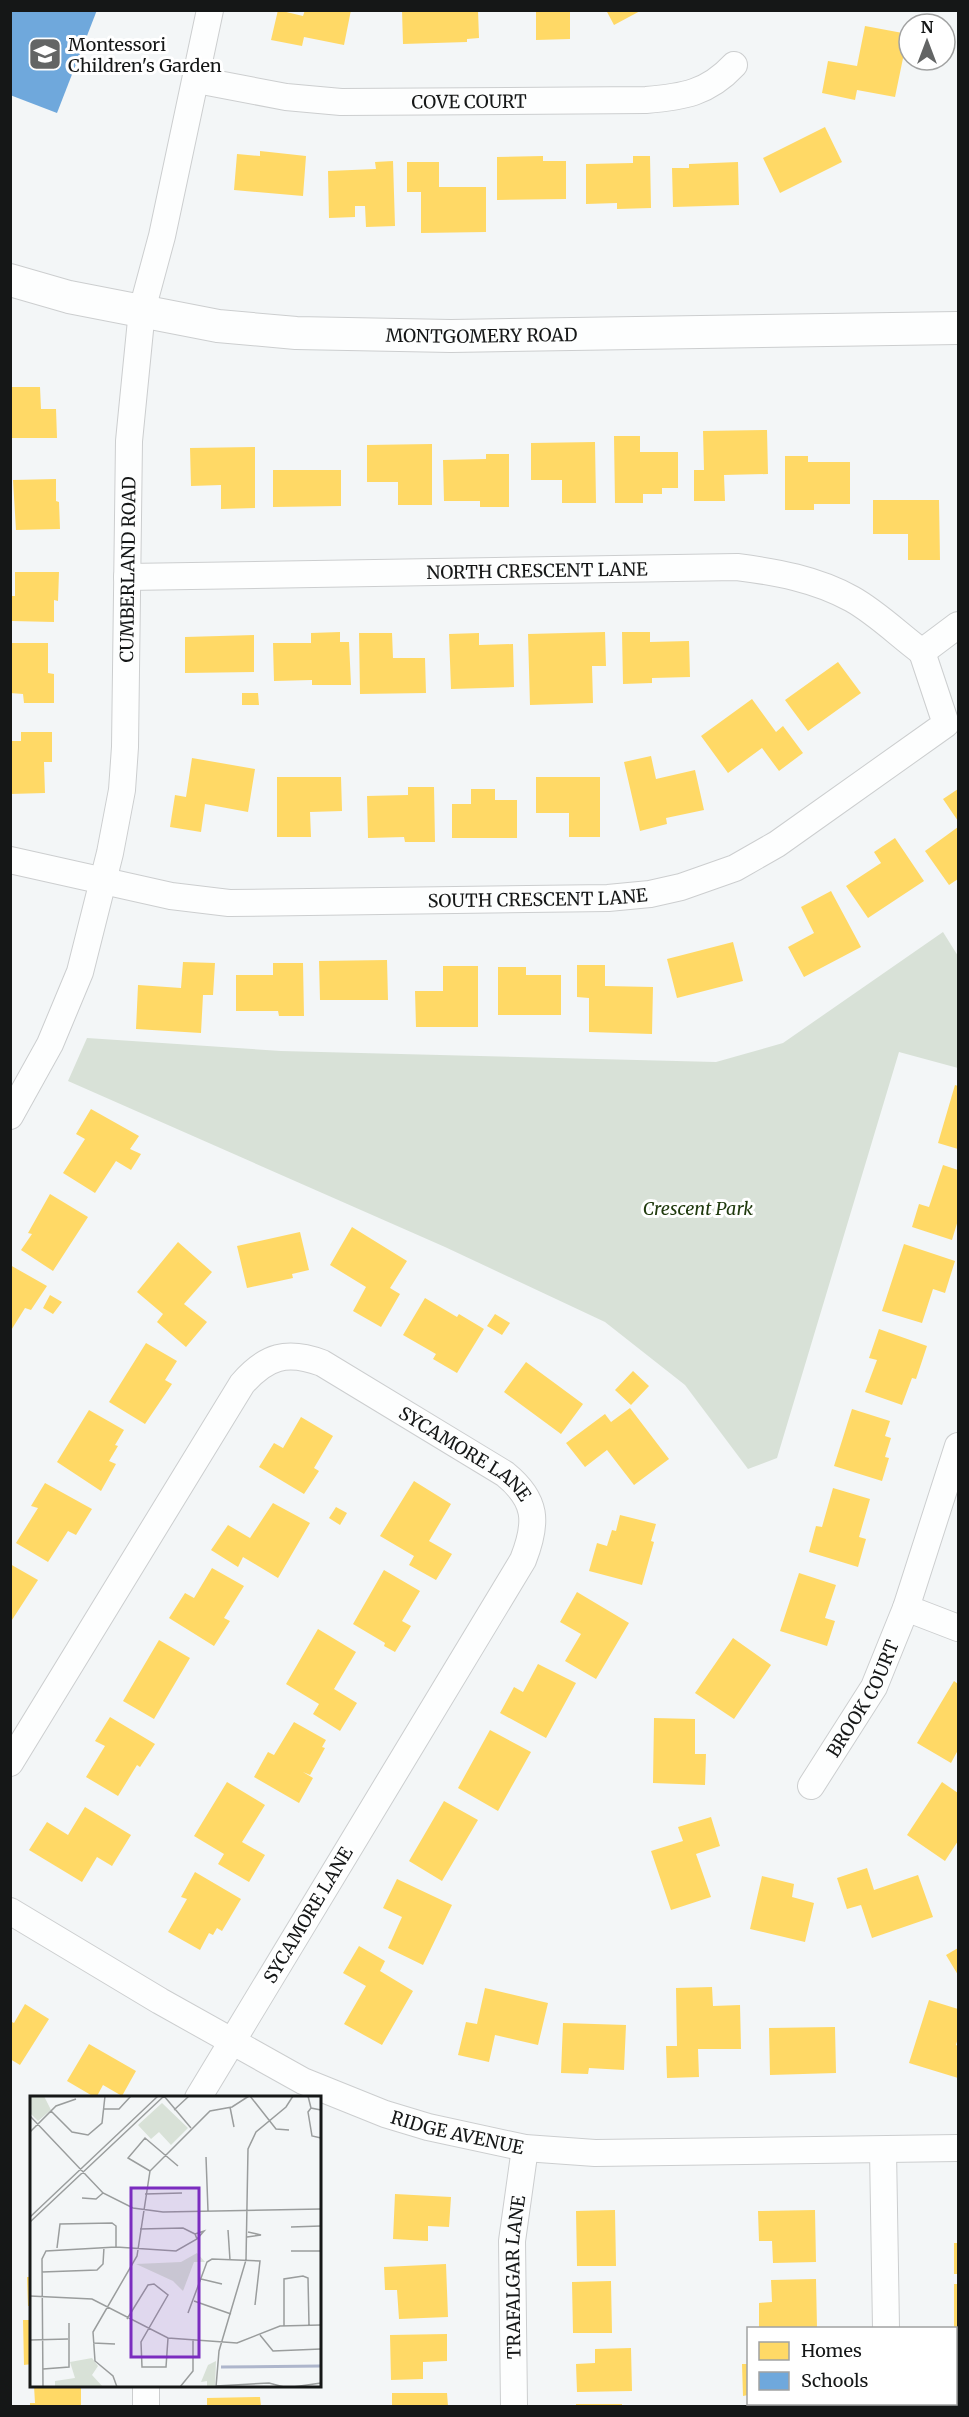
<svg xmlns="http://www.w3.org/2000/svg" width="969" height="2417" font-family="Merriweather,serif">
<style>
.green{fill:#d8e1d7}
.homes{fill:#ffd966}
.schools{fill:#6fa8dc}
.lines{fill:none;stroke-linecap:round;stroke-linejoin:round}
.minor-casing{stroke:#cccecf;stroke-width:28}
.tertiary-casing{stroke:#cccecf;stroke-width:34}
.minor{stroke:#fdfefe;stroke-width:26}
.tertiary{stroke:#fdfefe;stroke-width:32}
.labels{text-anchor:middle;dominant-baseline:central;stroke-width:6;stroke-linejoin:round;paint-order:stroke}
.poi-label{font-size:18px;fill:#151717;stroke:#fff;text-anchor:start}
.street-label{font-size:18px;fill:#151717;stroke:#fff}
.park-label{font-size:18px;font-style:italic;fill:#203a0e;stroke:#fff}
.inset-river{fill:none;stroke:#aeb6cc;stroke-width:3}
.inset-road{fill:none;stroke:#9a9d9d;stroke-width:1.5}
.view{fill:#7b2cbf;fill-opacity:0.15;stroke:#7b2cbf;stroke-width:3}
.inset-edge{fill:none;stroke:#151717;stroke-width:3}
</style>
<rect width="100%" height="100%" fill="#f3f6f7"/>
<path class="green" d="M943 932 958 956V1068L899 1052 777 1458 748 1469 685 1385 605 1322 445 1247 68 1081 87 1038 281 1051 716 1062 783 1043Z"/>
<path class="homes" d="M278 10 303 16 305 10H351L344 45 304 37 302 46 271 40Z
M402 10H478L479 38 467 39V42L403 44Z
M536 10H570V39L536 40Z
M606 10H642L614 25Z
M865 26 908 34 895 97 857 90 855 100 822 93 828 61 857 66Z
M825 127 842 162 780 193 763 158Z
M260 151 306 156 303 196 234 190 237 154 260 156Z
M543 156V161H566V199L497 200V157Z
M633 156H650L651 208 617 209V203L586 204V164L633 163Z
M393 161 395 226 366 227 365 206H355V217L329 218 328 171 376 169 375 162Z
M407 162H439V187H486V232L421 233V192H407Z
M738 162 739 205 673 207 672 168H689V164Z
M10 387H40L41 409H56L57 438H10Z
M767 430 768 474 724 475 725 501H694V470H704L703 431Z
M614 436H640V452H678V488H662V494H643V503H615Z
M595 442 596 503H562V480H531V443Z
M432 444V505H398V482H367V445Z
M255 447V508L221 509V485L191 486 190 448Z
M486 454H509V507H480V501H444L443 460 486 459Z
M785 456H808V462H850V504H814V510H785Z
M273 470H341V506L273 507Z
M56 479V501L59 502 60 529 16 530 13 480Z
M873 500H939L940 560H908V534H873Z
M15 572H59L58 601 54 600V622L12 621V596H15Z
M340 632V642H349L351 685H312V680L274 681 273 643H311V633Z
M605 632 606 666H592L593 703 530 705 528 634Z
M622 632H650V642L689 641 690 677 652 678V683L623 684Z
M359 633H392L393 658H425L426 693 360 694Z
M479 633V645L513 644 514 687 451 689 449 634Z
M254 635V672L185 673V637Z
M10 643H48V673L54 674V703H24L23 694 10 693Z
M838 662 861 693 808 731 785 700Z
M242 693H258L259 705H242Z
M752 699 776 732 783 726 803 753 779 771 762 748 728 773 701 736Z
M21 732H52V762H44L45 793 10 794V741H21Z
M651 756 656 779 695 770 704 810 666 818 667 824 640 831 624 762Z
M192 758 255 769 248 812 205 804 201 832 170 827 175 795 186 797Z
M277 777H341L342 811 310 812 311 837H277Z
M536 777H600V837H569V813H536Z
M408 787H434L435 842H405L404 837 368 838 367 796 408 795Z
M471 789H495V800H517V838H452V804H471Z
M958 789V821L943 799Z
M958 827V879L949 885 925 851Z
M895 838 924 881 868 918 846 886 881 863 874 852Z
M831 891 861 947 804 977 788 947 814 933 801 907Z
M733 942 743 981 677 998 667 959Z
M387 960 388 1000H320L319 961Z
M183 962 215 963 213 995H203L201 1033 136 1029 138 985 181 988Z
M273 963H303L304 1016H279L278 1011H236V975H273Z
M577 965H605V986L653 987 652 1034 589 1032V998L577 997Z
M443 966H478V1027H416L415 991H443Z
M498 967H526V975H561V1015H498Z
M955 1085 958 1086V1149L938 1143Z
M91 1109 139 1136 130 1149 141 1154 131 1170 116 1161 95 1193 63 1173 85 1139 76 1134Z
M943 1165 958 1170V1220L952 1240 912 1227 919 1204 929 1207Z
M50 1194 88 1217 53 1271 21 1250 32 1234 28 1233Z
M352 1227 407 1261 390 1288 400 1294 381 1327 353 1311 366 1287 330 1265Z
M300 1232 309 1270 292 1274 293 1278 247 1288 237 1246Z
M178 1242 212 1272 184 1304 207 1322 186 1347 157 1322 163 1314 137 1292Z
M904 1244 955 1261 945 1293 933 1289 922 1323 882 1311Z
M10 1265 47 1286 31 1310 25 1308 10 1332Z
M50 1295 62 1302 53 1314 43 1308Z
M425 1298 457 1317 459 1314 484 1329 457 1373 433 1359 436 1354 403 1335Z
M495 1314 510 1323 502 1335 487 1326Z
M879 1329 927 1346 916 1379 912 1378 902 1405 865 1392 877 1360 869 1358Z
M146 1343 177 1361 165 1380 172 1384 145 1424 109 1402Z
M526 1362 583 1404 561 1434 504 1392Z
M633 1371 649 1386 631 1405 615 1390Z
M630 1408 669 1459 634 1485 607 1450 585 1467 566 1443 605 1414 611 1422Z
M852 1409 890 1421 885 1436 891 1438 885 1457 889 1458 882 1481 834 1466Z
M89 1410 124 1430 115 1445 118 1446 109 1461 116 1464 101 1491 57 1462Z
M301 1417 333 1436 314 1468 319 1471 304 1494 259 1467 274 1443 283 1448Z
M414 1481 451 1504 429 1541 452 1554 436 1580 409 1565 414 1556 380 1536Z
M45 1483 92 1509 76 1535 68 1531 48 1562 16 1543 38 1508 31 1506Z
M833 1488 870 1499 859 1537 866 1539 858 1567 809 1552 816 1526 822 1527Z
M273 1503 310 1523 278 1578 243 1557 238 1567 211 1550 228 1525 250 1538Z
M336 1507 347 1513 340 1525 329 1518Z
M620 1515 656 1524 651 1541 654 1542 642 1585 589 1571 597 1543 607 1546 612 1530 616 1531Z
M10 1564 38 1580 10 1623Z
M212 1568 244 1586 224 1618 230 1621 214 1646 169 1618 185 1593 194 1598Z
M384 1570 420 1591 402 1621 411 1626 395 1652 384 1646 385 1643 353 1624Z
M799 1573 836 1585 825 1618 835 1621 827 1646 780 1631Z
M577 1592 629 1623 596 1679 565 1661 581 1634 560 1622Z
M318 1629 356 1652 334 1689 357 1703 340 1731 313 1714 319 1704 286 1684Z
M733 1638 771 1665 734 1719 695 1693Z
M159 1640 190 1658 154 1719 123 1701Z
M538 1664 576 1683 546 1738 500 1713 514 1687 523 1692Z
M954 1681 958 1684V1750L951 1763 917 1743Z
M110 1717 155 1744 140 1767 137 1765 118 1796 86 1777 105 1746 95 1741Z
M654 1718 695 1719V1754H706L705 1785 653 1783Z
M294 1722 326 1740 322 1747 325 1748 310 1775 303 1772 313 1778 299 1803 254 1777 268 1752 274 1755Z
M490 1730 531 1752 498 1811 458 1788Z
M227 1782 265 1805 242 1842 265 1855 249 1882 218 1864 224 1854 194 1836Z
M942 1782 958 1793V1841L945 1861 907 1835Z
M444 1801 478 1820 442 1881 409 1861Z
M85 1807 131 1835 112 1866 97 1857 82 1882 29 1850 47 1822 68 1835Z
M711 1817 720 1846 696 1854 711 1897 671 1910 651 1851 683 1841 678 1827Z
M867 1868 874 1890 918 1875 933 1917 872 1938 861 1905 847 1909 837 1878Z
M195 1872 241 1899 222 1931 217 1928 213 1935 209 1933 200 1950 168 1932 187 1899 181 1897Z
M762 1876 794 1884 792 1897 814 1903 805 1942 750 1929Z
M397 1879 452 1905 423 1965 388 1948 402 1917 383 1908Z
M359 1946 385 1961 380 1971 413 1991 382 2045 344 2024 366 1986 343 1973Z
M958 1948V1975L946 1955Z
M712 1987 713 2006 740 2005 741 2049H698L699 2077 667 2078 666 2046H677L676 1988Z
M485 1988 548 2003 538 2045 495 2035 489 2062 458 2055 466 2022 477 2024Z
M929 2000 958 2009V2038L956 2045 958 2046V2078L909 2063Z
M25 2004 49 2019 20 2065 10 2059V2021L14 2023Z
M563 2023 626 2025 624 2070 589 2068 588 2074 561 2073Z
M835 2027 836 2073 770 2075 769 2028Z
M89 2044 136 2071 122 2096 103 2085 96 2098 67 2081Z
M395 2194 451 2197 449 2227 428 2226V2241L393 2239Z
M615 2210 616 2266H577L576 2211Z
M815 2210 816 2262 773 2263 772 2241H759L758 2211Z
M954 2243H958V2274H954Z
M446 2264 448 2317 399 2319 397 2290H385L384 2267Z
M27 2277H32V2306H28Z
M816 2279 817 2328H759V2303L772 2302 771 2280Z
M611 2281 612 2333H573L572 2282Z
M954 2284H958V2335H956V2328H954Z
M23 2320H32V2364L24 2365Z
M447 2334V2361L423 2362V2379L391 2380 390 2335Z
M631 2348 632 2391 577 2392 576 2364 595 2363V2349Z
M742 2364H748V2395L743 2396Z
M956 2369H958V2402H956Z
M34 2386H81V2406H30V2403H35Z
M392 2393H447L448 2406H392Z
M260 2397 261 2406H207V2398Z
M576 2404H622V2406H576Z"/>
<path class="schools" d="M12 10H97L57 113 10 95Z"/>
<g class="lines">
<defs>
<g id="minor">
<path id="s1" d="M197 80 286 97 341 102 646 100C683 97 708 93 734 65"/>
<path id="s2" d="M127 577 737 567C776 572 816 579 852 599 877 613 899 635 922 652"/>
<path d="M922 652 958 625"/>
<path id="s3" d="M10 860 171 896 229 903 608 898 650 894 681 887 735 868 777 844 946 724 922 652"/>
<path id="s4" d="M10 1116 50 1044 80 972 110 853 122 790 125 747 129 441 142 310 162 236 210 10"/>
<path d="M906 1608 958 1628"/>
<path id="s5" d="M10 1763 242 1384C266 1356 287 1350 322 1363L505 1474C537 1500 538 1522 523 1560L198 2098"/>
<path id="s6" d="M811 1786 874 1687 906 1608 958 1446"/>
<path id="s7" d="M10 1911 160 2001 303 2081 385 2114 428 2127 525 2148 595 2153 958 2148"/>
<path d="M883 2150 886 2328"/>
<path d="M146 2386V2406"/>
<path d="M887 2404 888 2406"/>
<path id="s8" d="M514 2406 512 2241 525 2148"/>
</g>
<g id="tertiary">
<path id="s9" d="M10 280 69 297 218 326 296 333 451 336 958 328"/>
</g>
</defs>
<use href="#minor" class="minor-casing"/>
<use href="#tertiary" class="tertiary-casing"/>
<use href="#minor" class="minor"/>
<use href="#tertiary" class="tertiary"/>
</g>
<defs>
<symbol id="school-square" viewBox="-11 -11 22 22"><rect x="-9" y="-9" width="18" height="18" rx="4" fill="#636565" stroke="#fff"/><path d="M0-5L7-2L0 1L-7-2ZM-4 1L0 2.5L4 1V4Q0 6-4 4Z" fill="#fff"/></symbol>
</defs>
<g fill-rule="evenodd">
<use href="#school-square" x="26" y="35" width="38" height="38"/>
</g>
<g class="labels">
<g class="poi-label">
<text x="68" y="44">Montessori<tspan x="68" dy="21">Children's Garden</tspan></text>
</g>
<g class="street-label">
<text stroke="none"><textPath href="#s1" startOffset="274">COVE COURT</textPath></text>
<text stroke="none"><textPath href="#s9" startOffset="477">MONTGOMERY ROAD</textPath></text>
<text stroke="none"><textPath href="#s4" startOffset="568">CUMBERLAND ROAD</textPath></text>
<text stroke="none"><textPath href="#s2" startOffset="410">NORTH CRESCENT LANE</textPath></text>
<text stroke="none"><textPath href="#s3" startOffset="532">SOUTH CRESCENT LANE</textPath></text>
<text stroke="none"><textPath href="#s5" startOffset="704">SYCAMORE LANE</textPath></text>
<text stroke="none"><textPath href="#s6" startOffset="102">BROOK COURT</textPath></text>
<text transform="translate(308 1915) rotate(-59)">SYCAMORE LANE</text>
<text stroke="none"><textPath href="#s7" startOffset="502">RIDGE AVENUE</textPath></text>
<text stroke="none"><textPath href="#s8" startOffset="129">TRAFALGAR LANE</textPath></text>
</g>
<g class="park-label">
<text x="698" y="1208">Crescent Park</text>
</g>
</g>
<g transform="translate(30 2096)">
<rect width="291" height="291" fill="#f3f6f7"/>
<path d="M0 0H14L21 14 8 25 0 17ZM132 7 158 32 141 49 129 36 121 43 108 29ZM167 157 175 166H164L153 195 143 185 106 168 151 166ZM62 262 68 270 62 279 73 291H25V285L45 282 40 266ZM186 265 185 291H177V285L171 286 178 269Z" fill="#d8e1d7"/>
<path class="inset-river" d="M191 271 291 270"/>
<path class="inset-road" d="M134 0 161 32M220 0 246 33 259 34M278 0 281 12 291 14M200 11 204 31M281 12 278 16 282 40 291 42M74 13H89L101 0M144 14 159 0M21 15 42 36 58 39 72 27 75 0M0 20 73 97 103 112 133 116 291 113M0 36 26 10 46 3M176 61 178 115M120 75 98 62 115 42 148 70M115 98 152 97M52 102 66 103 73 97M0 121 128 0M0 126 134 0M261 131 291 130M110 133 153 132 165 138M198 134 200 164M165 138 174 135 167 143M217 141 231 139 218 136M27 152 30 128 82 127 86 130V151M261 155H291M12 176 67 174 73 168 74 151M171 183 192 188M0 200 62 203 138 242 207 247 250 230 291 229M164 205 201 218M158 217 177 166 182 163 230 165 225 209M97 223 118 189 124 188 138 199 111 246 112 271H136L138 242M254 230V183L273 180 278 182 279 229M230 239 243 255 291 253M0 244 38 243M63 247 85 248M13 273 39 271V227M186 290 239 287 254 291M13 291 12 163 16 155 86 151 146 155 167 143 165 138M87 291 83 280 65 265 63 236 107 160 120 75 180 15 202 11 219 0M150 291 163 275V243M186 291 189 255 216 164 218 53 226 36 256 11 263 0M263 291 291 287"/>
<path class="view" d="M101 92H169V261H101Z"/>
<rect width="291" height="291" class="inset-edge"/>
</g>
<rect width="969" height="2417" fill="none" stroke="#151717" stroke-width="24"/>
<rect x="747" y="2327" width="210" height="78" fill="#ffffff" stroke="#a1a2a2" stroke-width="1.5"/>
<rect x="759" y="2342" width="30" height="18" fill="#ffd966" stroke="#a1a2a2" stroke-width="1.5"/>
<text x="801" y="2357" font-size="18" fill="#151717">Homes</text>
<rect x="759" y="2372" width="30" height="18" fill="#6fa8dc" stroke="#a1a2a2" stroke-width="1.5"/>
<text x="801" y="2387" font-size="18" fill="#151717">Schools</text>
<g transform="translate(927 42)"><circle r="28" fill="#ffffff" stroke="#a1a2a2" stroke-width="1.5"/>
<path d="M0-4.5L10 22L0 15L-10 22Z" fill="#636565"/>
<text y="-9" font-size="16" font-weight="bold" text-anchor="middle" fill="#151717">N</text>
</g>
</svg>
